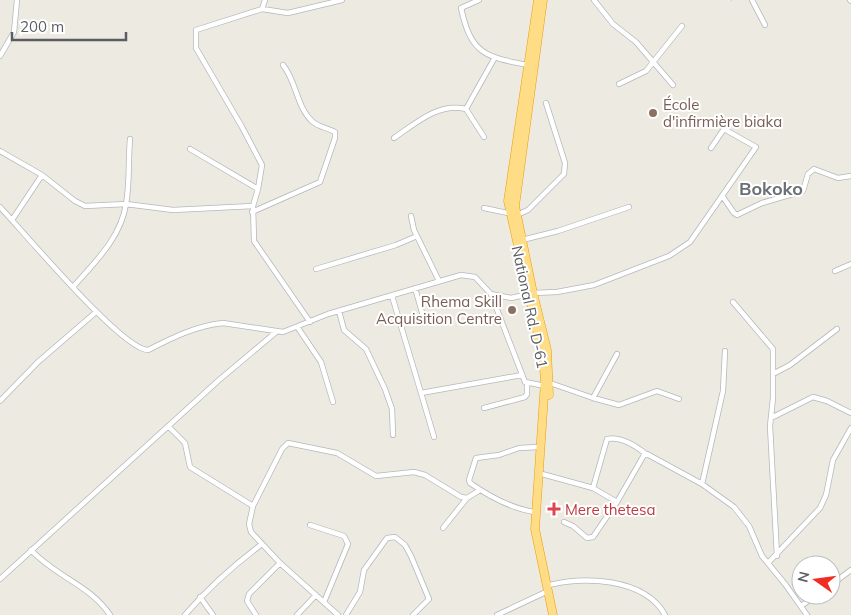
<svg xmlns="http://www.w3.org/2000/svg" width="851" height="615" font-family="Mulish,sans-serif">
<style>
.lines{fill:none;stroke-linecap:round;stroke-linejoin:round}
.stream{stroke:#9fd8ff;stroke-width:1}
.street-casing{stroke:#b4b8bc;stroke-width:6}
.highway-casing{stroke:#ee9c00;stroke-width:9}
.street{stroke:#fff;stroke-width:4.5}
.highway{stroke:#ffdd86;stroke-width:8}
.education-dot{fill:#8d6e63;stroke:#fff;stroke-width:2}
.health-dot{fill:#e0444e;stroke:#fff;stroke-width:2}
.labels{text-anchor:middle;dominant-baseline:central;stroke-width:4;stroke-linejoin:round;paint-order:stroke}
.education-label{font-size:15px;fill:#785e54;stroke:#fff;text-anchor:start}
.street-label{font-size:15px;fill:#5a5e63;stroke:#fff}
.health-label{font-size:15px;fill:#be3a42;stroke:#fff;text-anchor:start}
.quarter-label{font-size:18px;font-weight:bold;fill:#6a7075;stroke:#fff}
</style>
<rect width="100%" height="100%" fill="#edeae1"/>
<g class="lines">
<path class="stream" d="M731 1 732 0"/>
<defs>
<path id="street" d="M479 0 461 8C471 54 485 57 528 65
M594 0 613 24 636 42 673 85
M752 0 765 25
M850 0 851 1
M262 9 265 0
M0 56 14 32 17 0
M619 84 646 71 682 26
M484 137 466 109 494 59
M394 138C416 123 439 102 466 109
M190 149 258 189
M0 151 42 175 75 201 85 206 126 204 173 210 253 206 254 241 310 322
M723 197 734 213 737 215 762 203 803 191 808 174 814 169 838 178 851 176
M253 206 258 189 262 165 242 127 196 48V30L262 9 288 13 342 0
M0 207C23 231 122 350 148 350 172 338 195 326 223 323L283 332 328 314 461 275 475 277 491 294 511 298 533 293 557 292 594 285 669 256 690 242 756 147 724 129 711 148
M484 208 517 215 528 210 564 174 565 163 546 103
M252 212 320 182 335 138V132C328 128 319 127 313 122 296 107 297 82 283 65
M411 216 414 230 439 281
M12 220 42 175
M522 240 558 231 629 207
M316 269 396 245 417 236
M835 271 851 264
M73 287C94 263 121 238 126 204 130 183 128 161 130 139
M415 288 425 323
M491 294 525 382 545 386
M392 296 421 393 522 375
M733 302 773 349V398L770 426 777 556
M339 311 344 330 366 349 385 389 392 409 393 435
M298 328 321 362 333 402
M773 374 790 365 837 329
M550 383 593 398 619 405 657 391 679 399
M421 393 434 437
M593 398 617 354
M0 401 38 362 96 312
M484 408 525 397 527 394V384
M771 418 813 397 827 401 851 413
M168 426 185 443 190 467 253 506 249 524 251 532 280 563 338 615
M542 474 593 488 617 502 644 455 647 454 702 484 734 507 749 526 762 556 785 584 807 615
M702 484 723 391 725 351
M593 488 607 439C621 436 636 446 646 454
M253 506 282 449 288 443 337 453 376 476 414 472 425 475 461 497 467 498 480 490
M534 512C510 508 490 497 470 483L469 480 476 458 499 455 519 448 539 447
M564 522 573 526 587 538 593 537 617 502
M310 525 344 536 348 544 324 602
M443 528 467 498
M31 550C56 577 90 585 110 615
M768 563 820 508 826 495 833 460 851 428
M0 579 219 380 275 333
M831 585 851 570
M546 586C582 575 645 578 665 615
M200 597 213 615
M801 606 817 595
M185 615C208 588 234 565 262 544
M256 615 247 601 249 594 280 563
M297 615 316 595
M346 615 360 592 364 570 387 538 395 537 405 545 411 556 429 599 413 615
M497 615 548 591"/>
<path id="highway" d="M538 0 508 201 543 357 545 381 535 529 553 615
M543 0 515 206 533 293 547 350 549 395"/>
</defs>
<use href="#street" class="street-casing"/>
<use href="#highway" class="highway-casing"/>
<use href="#street" class="street"/>
<use href="#highway" class="highway"/>
</g>
<g class="education-dot">
<circle cx="653" cy="113" r="5"/>
<circle cx="512" cy="310" r="5"/>
</g>
<path class="health-dot" d="M551.5 501.5h5v5h5v5h-5v5h-5v-5h-5v-5h5z"/>
<g class="labels">
<g class="education-label">
<text x="663" y="104">École<tspan x="663" dy="17">d'infirmière biaka</tspan></text>
<text x="502" y="301" text-anchor="end">Rhema Skill<tspan x="502" dy="17">Acquisition Centre</tspan></text>
</g>
<g class="street-label">
<text transform="translate(530 307) rotate(78)">National Rd. D-61</text>
</g>
<g class="health-label">
<text x="565" y="509">Mere thetesa</text>
</g>
<g class="quarter-label">
<text x="771" y="188">Bokoko</text>
</g>
</g>
<g transform="translate(816 580) rotate(284)"><circle r="24" fill="#ffffff" stroke="#bdbfc1"/>
<path d="M0-4L9 19L0 12L-9 19Z" fill="#f12d23"/>
<text y="-8" font-size="14" font-weight="bold" text-anchor="middle" fill="#5a5e63">N</text>
</g>
<path d="M12 32v8h114v-8" fill="none" stroke="#5a5e63" stroke-width="2.5"/>
<text x="20" y="32" font-size="15" fill="#5a5e63" stroke="#ffffff" stroke-width="4" paint-order="stroke">200 m</text>
</svg>
